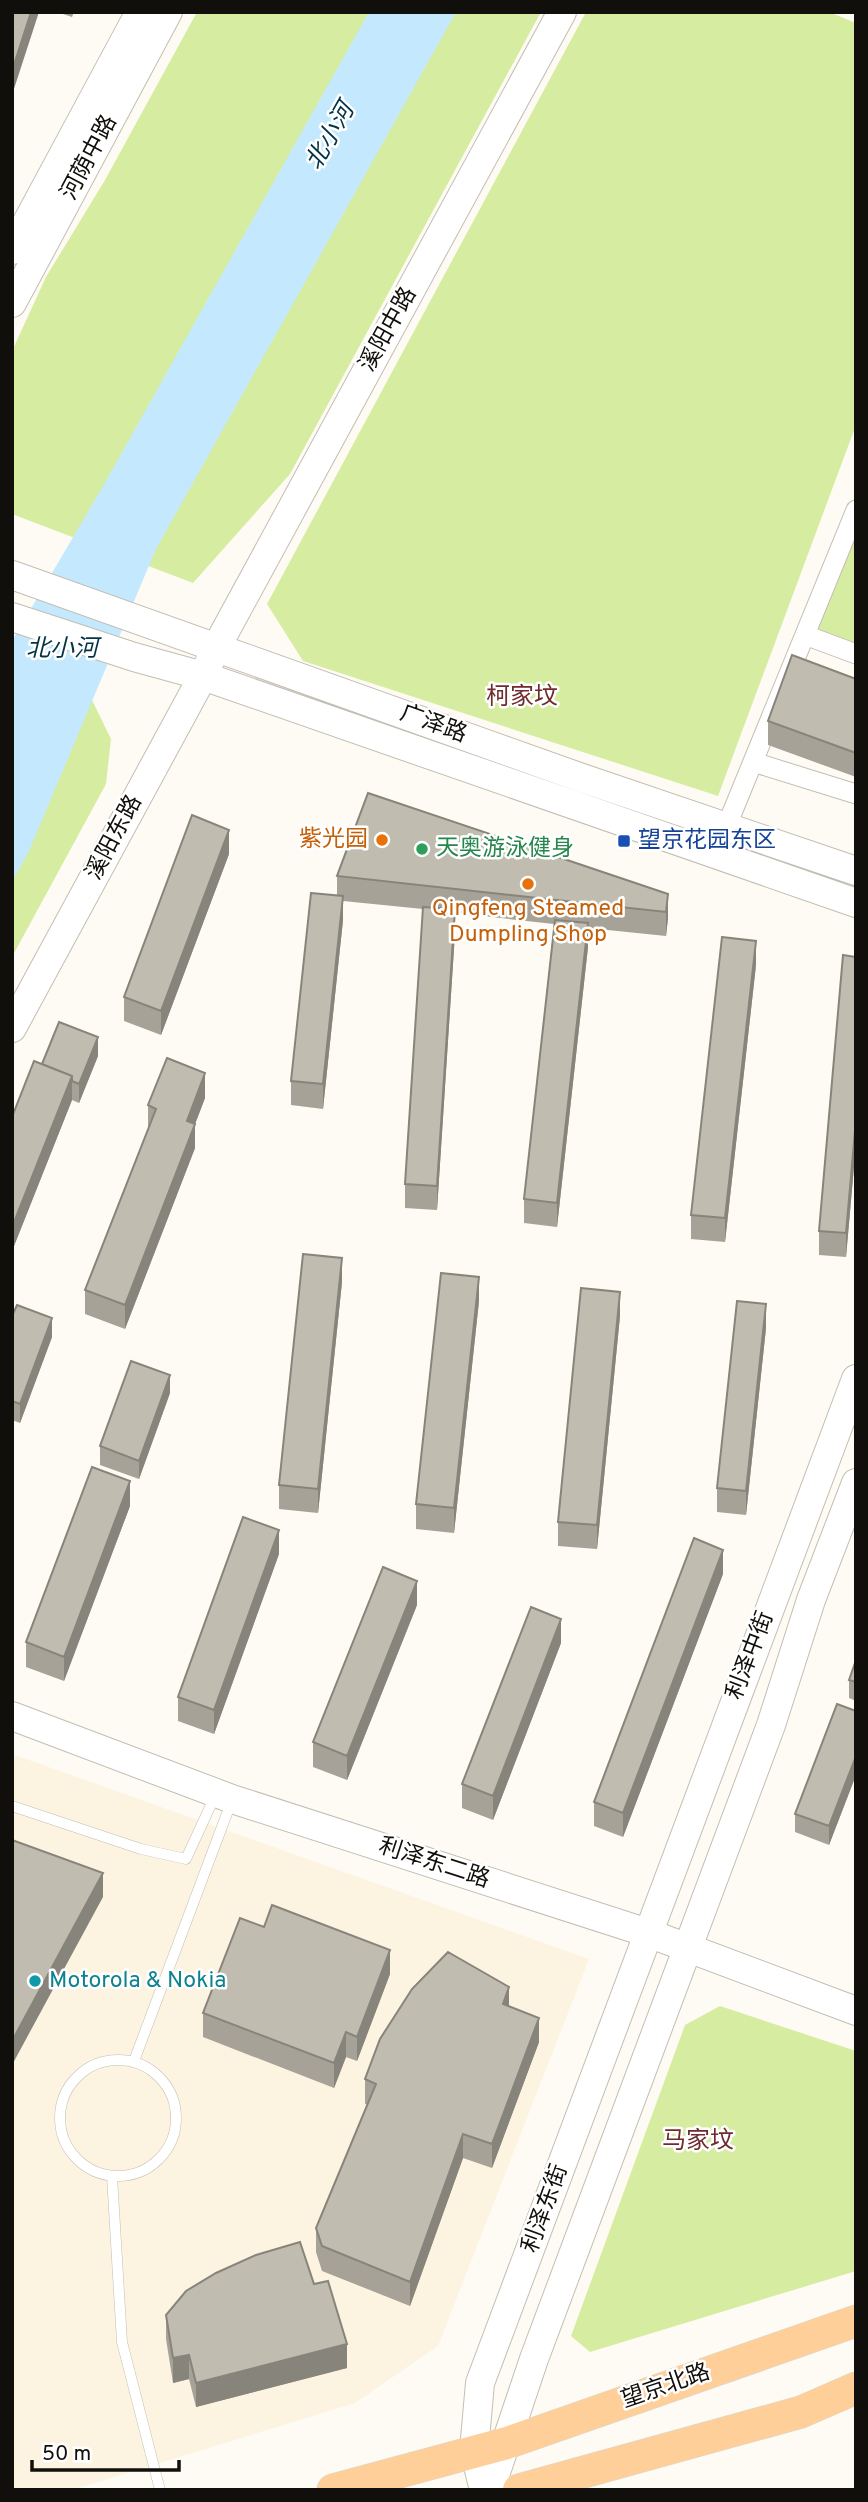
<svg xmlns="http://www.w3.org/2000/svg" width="868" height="2502" font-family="Overpass,'Noto Sans SC',sans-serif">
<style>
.built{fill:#fcf4e1}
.green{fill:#d6eda1}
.water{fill:#c4e8fd}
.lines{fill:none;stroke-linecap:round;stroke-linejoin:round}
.lane-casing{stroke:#c3beb2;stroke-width:11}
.street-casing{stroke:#c3beb2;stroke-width:21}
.secondary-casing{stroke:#c3beb2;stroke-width:30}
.primary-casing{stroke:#d9d9d8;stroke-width:33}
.lane{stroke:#fff;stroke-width:10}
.street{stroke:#fff;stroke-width:19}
.secondary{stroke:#fff;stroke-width:28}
.primary{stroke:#fecf99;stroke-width:32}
.wall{fill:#a6a297}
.shaded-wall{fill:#87847b}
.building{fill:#c1bcb0;stroke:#87847b;stroke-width:2}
.food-dot{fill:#e8710a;stroke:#fff;stroke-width:2.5}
.transit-dot{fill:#1a4fb4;stroke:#fff;stroke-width:2.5}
.leisure-dot{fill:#2e9e5b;stroke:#fff;stroke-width:2.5}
.culture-dot{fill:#0f9aa8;stroke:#fff;stroke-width:2.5}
.labels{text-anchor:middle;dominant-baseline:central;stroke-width:5;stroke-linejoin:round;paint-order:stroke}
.street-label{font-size:23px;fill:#110f0b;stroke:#fff}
.food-label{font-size:23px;fill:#c56008;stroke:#fff;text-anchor:end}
.transit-label{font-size:23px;fill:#164399;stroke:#fff;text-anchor:start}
.leisure-label{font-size:23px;fill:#27864d;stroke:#fff;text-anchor:start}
.culture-label{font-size:23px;fill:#0d838f;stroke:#fff;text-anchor:start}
.water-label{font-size:24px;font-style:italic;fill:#043347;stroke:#fff}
.neighbourhood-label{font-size:24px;fill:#712a2d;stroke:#fff}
</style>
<rect width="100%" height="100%" fill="#fefbf4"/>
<path class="built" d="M12 1754 589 1959 438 2346 355 2403 72 2490H12Z"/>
<path class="green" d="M197 12H541L290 474 193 583 12 514V351L46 277 105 180Z
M586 12H829L856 23V425L718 796 303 661 267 604Z
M856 524V651L810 634Z
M12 670 92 700 111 739 106 784 12 957Z
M720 2006 856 2051V2271L590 2352 571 2336 685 2025Z"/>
<path class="water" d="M369 12H456L156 549 29 851 12 882V641L102 488Z"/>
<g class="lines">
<defs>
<path id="lane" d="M12 1806 141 1849 186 1859 215 1796
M60 2118a58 58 0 1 1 116 0a58 58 0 1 1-116 0Z
M134 2061 232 1800
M112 2176 122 2342 160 2490"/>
<path id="street" d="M805 635 856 654
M753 762 856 794
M716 852 856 510"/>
<path id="secondary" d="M12 250 140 12
M12 303 168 12
M12 575 579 777 856 871
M12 617 134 657 203 676 856 903
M12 1028 203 676 216 648 562 12
M12 1716 232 1799 648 1933 856 2011
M484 2490 474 2450 480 2383 856 1379
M490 2490 534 2359 771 1725 811 1600 856 1483"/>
<path id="primary" d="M333 2490 507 2443 856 2321
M519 2490 801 2412 856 2388"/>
</defs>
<use href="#lane" class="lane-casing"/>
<use href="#street" class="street-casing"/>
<use href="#secondary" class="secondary-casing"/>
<use href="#primary" class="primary-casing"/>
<use href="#lane" class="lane"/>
<use href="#street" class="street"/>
<use href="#secondary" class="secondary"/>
<use href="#primary" class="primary"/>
</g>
<path class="wall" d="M57 12H74L72 17Z
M856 679V777L768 745V721Z
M229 854 161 1035 124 1021V997Z
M337 876 668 894V918L666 936 588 928V947L557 1227 524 1223V1199L554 924 455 913V933L437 1210 405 1208V1184L423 909 343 901V920L323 1109 291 1105V1081L337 895Z
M856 957V1144L846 1257 819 1255V1231Z
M756 965 725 1242 691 1239V1215Z
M98 1056 79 1103 72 1100 12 1251V1117L42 1064Z
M205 1098 195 1124V1148L125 1329 85 1314V1290L148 1130V1105Z
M342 1282 318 1513 279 1509V1485Z
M479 1301 454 1533 416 1529V1504Z
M12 1316 52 1337 20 1423 12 1420Z
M620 1316 597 1549 558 1546V1522Z
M766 1328 746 1515 717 1512V1488Z
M170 1393 139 1479 100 1465V1446Z
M130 1506 64 1681 26 1667V1642Z
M279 1554 214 1734 178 1721V1697Z
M723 1574 623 1837 594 1826V1802Z
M417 1605 347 1780 313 1767V1742Z
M561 1643 493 1820 462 1808V1784Z
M856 1660V1701L849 1698V1680Z
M856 1711V1775L829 1845 795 1832V1814Z
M390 1974 357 2061 346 2057 334 2088 203 2037V2013Z
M509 2006 539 2042 492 2168 463 2158 410 2306 322 2271 316 2252V2228L368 2105 365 2104V2079Z
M314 2284 347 2368 196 2407 189 2379 173 2383 166 2339V2315Z"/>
<path class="shaded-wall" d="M31 12H39L12 95V71Z
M229 830V854L161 1035V1011Z
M668 894V918L666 936V912Z
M343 896V920L323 1109V1084Z
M455 909V933L437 1210V1186Z
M588 923V947L557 1227V1203Z
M756 941V965L725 1242V1218Z
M98 1037V1056L79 1103V1084Z
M205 1073V1098L187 1145V1121Z
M72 1076V1100L12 1251V1227Z
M856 1119V1144L846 1257V1233Z
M195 1124V1148L125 1329V1305Z
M342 1258V1282L318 1513V1489Z
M479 1277V1301L454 1533V1508Z
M620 1292V1316L597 1549V1525Z
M766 1304V1328L746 1515V1491Z
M52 1318V1337L20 1423V1404Z
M170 1375V1393L139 1479V1461Z
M130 1481V1506L64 1681V1657Z
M279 1530V1554L214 1734V1710Z
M723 1550V1574L623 1837V1813Z
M417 1581V1605L347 1780V1756Z
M561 1619V1643L493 1820V1796Z
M856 1756V1775L829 1845V1826Z
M103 1873V1897L12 2065V2041Z
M390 1950V1974L357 2061V2037Z
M509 1987V2011L503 2004Z
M539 2018V2042L492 2168V2144Z
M346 2032V2057L334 2088V2063Z
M463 2134V2158L410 2306V2282Z
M347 2344V2368L196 2407V2383Z
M189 2355V2379L173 2383V2358Z"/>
<path class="building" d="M12 12H31L12 71Z
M792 655 856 679V753L768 721Z
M368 793 668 894 666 912 337 876Z
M192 815 229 830 161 1011 124 997Z
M311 893 343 896 323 1084 291 1081Z
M423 907 455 909 437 1186 405 1184Z
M555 920 588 923 557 1203 524 1199Z
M722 937 756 941 725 1218 691 1215Z
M843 955 856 957V1119L846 1233 819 1231Z
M59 1022 98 1037 79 1084 72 1081V1076L42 1064Z
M167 1058 205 1073 187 1121 195 1124 125 1305 85 1290 156 1109 148 1105Z
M34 1061 72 1076 12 1227V1117Z
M303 1254 342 1258 318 1489 279 1485Z
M441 1273 479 1277 454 1508 416 1504Z
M581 1288 620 1292 597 1525 558 1522Z
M737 1301 766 1304 746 1491 717 1488Z
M17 1305 52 1318 20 1404 12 1401V1316Z
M131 1361 170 1375 139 1461 100 1446Z
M92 1467 130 1481 64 1657 26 1642Z
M243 1517 279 1530 214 1710 178 1697Z
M694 1538 723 1550 623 1813 594 1802Z
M383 1567 417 1581 347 1756 313 1742Z
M531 1607 561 1619 493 1796 462 1784Z
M856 1660V1682L849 1680Z
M837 1704 856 1711V1756L829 1826 795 1814Z
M12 1840 103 1873 12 2041Z
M272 1905 390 1950 357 2037 346 2032 334 2063 203 2013 240 1918 264 1927Z
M448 1952 509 1987 503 2004 539 2018 492 2144 463 2134 410 2282 322 2246 316 2228 376 2084 365 2079 380 2039 412 1989Z
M300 2242 314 2284 328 2281 347 2344 196 2383 189 2355 173 2358 166 2315 186 2291 216 2273 256 2255Z"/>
<g class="food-dot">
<circle cx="382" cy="840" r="7"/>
<circle cx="528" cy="884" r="7"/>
</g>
<rect class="transit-dot" x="617" y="834" width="14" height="14" rx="3.5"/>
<circle class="leisure-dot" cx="422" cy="849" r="7"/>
<circle class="culture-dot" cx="35" cy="1981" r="7"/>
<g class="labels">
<g class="street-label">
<text transform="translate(90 158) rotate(-62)">河荫中路</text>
<text transform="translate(389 330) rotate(-61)">溪阳中路</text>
<text transform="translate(433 725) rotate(20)">广泽路</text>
<text transform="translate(115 838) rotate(-62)">溪阳东路</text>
<text transform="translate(751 1656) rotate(-69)">利泽中街</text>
<text transform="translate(434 1864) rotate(18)">利泽东二路</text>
<text transform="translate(546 2209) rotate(-70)">利泽东街</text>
<text transform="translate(666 2387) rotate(-19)">望京北路</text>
</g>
<g class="food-label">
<text x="368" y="840">紫光园</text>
<text x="528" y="909" text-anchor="middle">Qingfeng Steamed<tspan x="528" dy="26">Dumpling Shop</tspan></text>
</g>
<g class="transit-label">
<text x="638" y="841">望京花园东区</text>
</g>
<g class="leisure-label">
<text x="436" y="849">天奥游泳健身</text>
</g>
<g class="culture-label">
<text x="49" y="1981">Motorola &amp; Nokia</text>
</g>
<g class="water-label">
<text transform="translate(331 137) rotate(-60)">北小河</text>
<text x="62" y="650">北小河</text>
</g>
<g class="neighbourhood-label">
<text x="522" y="698">柯家坟</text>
<text x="698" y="2142">马家坟</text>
</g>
</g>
<rect width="868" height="2502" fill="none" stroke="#110f0b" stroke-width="28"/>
<path d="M32 2460v10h147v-10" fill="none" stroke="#110f0b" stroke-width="3.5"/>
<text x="42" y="2460" font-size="21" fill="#110f0b" stroke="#ffffff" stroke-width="5" paint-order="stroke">50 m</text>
</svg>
